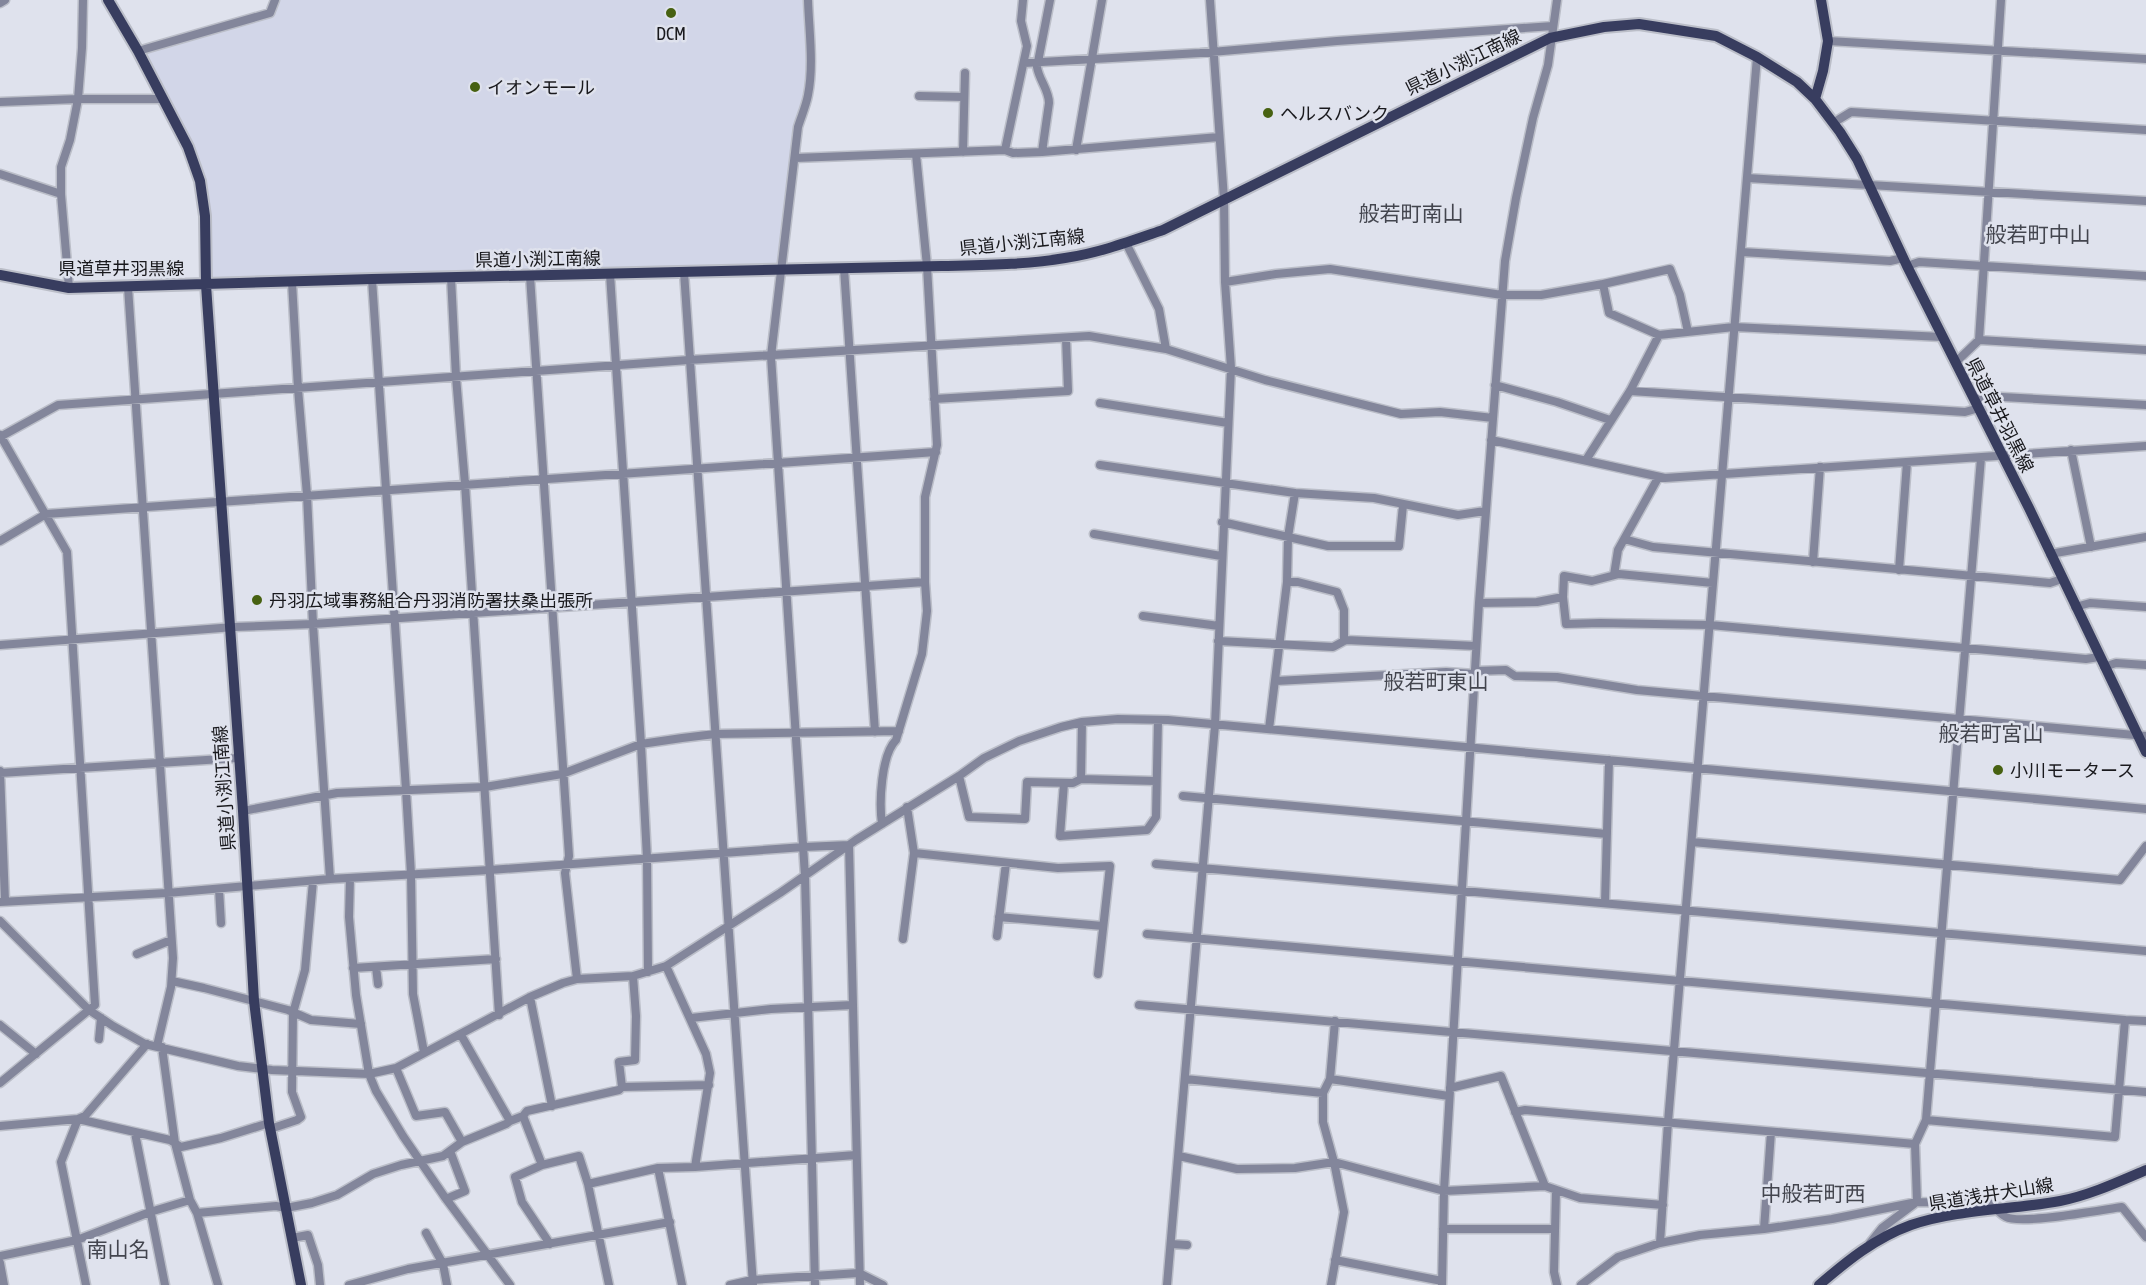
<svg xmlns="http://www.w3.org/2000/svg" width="2146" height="1285" font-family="'Asap Condensed','Noto Sans JP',sans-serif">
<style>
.built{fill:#d2d6e8}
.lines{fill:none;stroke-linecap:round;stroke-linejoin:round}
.minor-casing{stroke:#bbbec8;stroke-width:11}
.major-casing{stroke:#bbbec8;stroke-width:14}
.minor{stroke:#83869b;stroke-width:8}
.major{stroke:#383d5f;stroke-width:10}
.poi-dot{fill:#476111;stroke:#dfe2ed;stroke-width:2}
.labels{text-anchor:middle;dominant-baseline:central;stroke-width:5;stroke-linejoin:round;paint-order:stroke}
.poi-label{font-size:18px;fill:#19191d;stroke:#dfe2ed;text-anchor:start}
.street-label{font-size:18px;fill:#19191d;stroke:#dfe2ed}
.quarter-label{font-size:21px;fill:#43454e;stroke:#dfe2ed}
</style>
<rect width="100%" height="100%" fill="#dfe2ed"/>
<path class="built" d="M275 0H808L809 81 798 127 782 270 206 285 200 181 138 51 270 14Z"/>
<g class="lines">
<defs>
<path id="minor" d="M808 0C809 31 814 65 808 95 806 106 801 117 798 127L771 356 805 876 815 1285
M0 3 5 0
M1828 41 2146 59
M138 51 270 13 275 0
M1024 63 1200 53 1337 41 1553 26
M919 96 964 97
M0 102 78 99H163
M1833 123 1851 112 2146 130
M1005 150 1027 46 1021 21 1023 0
M1076 150 1102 0
M963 152 965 73
M1042 152 1049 103C1049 90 1039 80 1037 67L1050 0
M795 158 1005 150 1013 153 1042 152 1219 137
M0 174 61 194
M1747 178 2146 201
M1126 243 1159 309 1166 349
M1741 252 1890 261 1903 258
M1907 266 1919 262 2146 276
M844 268 875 732
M684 272 753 1285
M610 274 641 744 647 858 648 972
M530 276 569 856 565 873 577 979
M451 277 456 377 465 484 499 1015
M372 279 406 790 411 874 413 994 424 1052
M292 282 298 389 307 495 313 624 330 879
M1225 282 1276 274 1330 269 1502 295H1541L1603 284 1609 313 1659 335 1734 327 1942 337
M1603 284 1670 269 1680 295 1688 332
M128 287 173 958 171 987 157 1046
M69 288 61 194V167L70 140 78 99 82 48 83 0
M1979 340 2146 350
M1956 362 1979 340 2001 0
M1495 385 1557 402 1610 420
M1630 391 1965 412 1979 408
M934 399 1068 391 1066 338
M1975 400 1984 396 2146 405
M1100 403 1228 423
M0 435 67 552 95 1005 0 1083
M0 437 58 405 689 360 1089 336 1166 349 1265 380 1401 414 1440 412 1493 418
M1491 440 1665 478 2146 446
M2071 450 2091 547
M1586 460 1630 391 1659 335
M1100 465 1295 493 1374 498 1458 515 1485 511
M1222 522 1328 546H1399L1403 505
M1094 534 1221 556
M1624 539 1653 547 2050 583 2062 579
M0 541 46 514 936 452
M2050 554 2146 537
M1813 562 1820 467
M1899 570 1907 462
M1614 575 1618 550 1658 478
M1287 582H1298L1337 592 1344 610V641
M1563 597 1566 624 1600 623 1710 625 2086 659 2099 657
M1479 603 1537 602 1563 597 1564 576 1592 581 1619 574 1713 583
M2075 607 2090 603 2146 607
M1143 616 1219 626
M1218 641 1333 647 1346 640 1476 646
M0 645 234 627 313 624 925 582V497L937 445 927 266 916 154
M2104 667 2116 663 2146 665
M1475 671 1506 670 1515 676 1557 677 1637 690 2146 736
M1276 681 1446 672 1474 674
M1269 729 1287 582 1288 537 1295 493
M0 771 5 901
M0 773 238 758
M959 776 969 817 1025 819 1027 782 1073 783 1081 779 1156 781
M1081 779 1082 722
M1064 783 1060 836 1147 830 1156 817 1158 721
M1183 796 1607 834
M907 807 914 853 1058 868 1110 866 1098 974
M243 811 337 793 485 787 562 774 641 744 682 738 715 734 899 731
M882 824C879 803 881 755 896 740L922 654 927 611 925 582
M1692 842 2120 880 2146 846
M849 845 860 1285
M1156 864 2146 951
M350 878 349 917 356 995 369 1074 376 1091 403 1136 444 1196 510 1285
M219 889 221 923
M0 902 167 893 330 879 490 870 804 847 849 845
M1605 903 1609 760
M999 917 1103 926
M0 921 89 1010 113 1026 145 1044 238 1066 272 1070 369 1074 396 1068 530 997 563 983 577 979 633 976 666 966 780 893 856 840 959 776 984 758 1019 741 1061 727 1082 722 1118 719 1168 720 2146 809
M1147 934 2125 1020
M997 936 1006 863
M903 939 914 853
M137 954 171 940
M666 966 706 1054 710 1073 695 1167
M376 967 378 984
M353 968 496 959
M172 981 204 988 288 1010 311 1020 361 1024
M530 997 552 1106
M1139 1005 2146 1092
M691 1018 771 1009 853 1005
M0 1025 36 1054
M461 1035 510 1121 523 1116 527 1111 619 1090 622 1087 709 1085
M99 1039 101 1018
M162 1047 175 1143 190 1200 197 1213 218 1285
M396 1068 416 1116 445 1112 462 1142
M1185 1079 1323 1093
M1330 1079 1449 1096
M622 1087 619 1062 635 1060 636 1016 633 976
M1450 1088 1501 1076 1545 1186
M1515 1112 1525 1110 1915 1144
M523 1116 542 1165
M1926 1120 2115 1137 2125 1020 2146 1021
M0 1126 78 1119 170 1140 181 1147 221 1138 269 1123
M270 1129 297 1120 301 1117 292 1092 293 1013 305 970 313 881
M135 1133 165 1285
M1179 1156 1237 1169 1295 1168 1334 1162 1444 1191 1545 1186 1580 1198 1663 1205
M658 1168 682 1285
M588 1184 658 1168 695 1167 856 1155
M1556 1190 1554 1272 1557 1285
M446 1199 465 1191 450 1151
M1917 1202 1915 1144 1926 1120 1981 458
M197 1213 276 1206 286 1208 312 1203 337 1195 373 1174 401 1165 443 1156 462 1142 506 1124 510 1121
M1443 1229H1554
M1764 1229 1771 1132
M426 1233 443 1264 447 1285
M292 1238 308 1235 318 1265 320 1285
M1660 1243 1668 1122 1757 57
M1870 1243 1882 1228 1914 1204
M550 1244 522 1202 515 1177 542 1165 579 1156 588 1184 609 1285
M1171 1244 1187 1245
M0 1256 77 1240 150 1212 190 1200
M1335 1260 1442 1281
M0 1263 4 1285
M86 1285 61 1162 78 1119 85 1116 147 1044
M349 1285 408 1269 670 1222
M730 1285 752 1280 859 1273 883 1285
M1167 1285 1215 725 1231 368 1225 282 1224 199 1210 0
M1331 1285 1344 1212 1334 1162 1323 1122V1093L1330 1079 1335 1021
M1442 1285 1444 1191 1479 603 1505 261 1516 198 1533 118 1548 65 1557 0
M1581 1285 1618 1257 1660 1243 1700 1235 1764 1229 1832 1219 1917 1202 1992 1204C1996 1209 2000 1214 2006 1217 2021 1225 2101 1210 2122 1207L2146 1237"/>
<path id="major" d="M108 0 138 51 188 147 200 181 205 216 206 285 243 811 254 1001 269 1123 301 1285
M1815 99 1823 71 1828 41 1821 0
M0 275 69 288 372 279 941 266C982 265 1025 265 1065 258 1099 253 1131 241 1163 230L1550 38 1604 27 1639 24 1716 36 1757 57 1797 82 1815 99 1840 132 1857 159 1907 266 2029 508 2146 752
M1819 1285C1847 1261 1875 1238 1911 1225 1958 1209 2011 1210 2060 1201 2090 1195 2118 1182 2146 1170"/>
</defs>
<use href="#minor" class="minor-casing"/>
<use href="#major" class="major-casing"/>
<use href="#minor" class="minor"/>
<use href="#major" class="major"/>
</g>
<g class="poi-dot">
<circle cx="671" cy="13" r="6"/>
<circle cx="475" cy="87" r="6"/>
<circle cx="1268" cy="113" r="6"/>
<circle cx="257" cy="600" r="6"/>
<circle cx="1998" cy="770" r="6"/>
</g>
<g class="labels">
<g class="poi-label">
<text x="671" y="33" text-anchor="middle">DCM</text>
<text x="487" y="87">イオンモール</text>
<text x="1280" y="113">ヘルスバンク</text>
<text x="269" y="600">丹羽広域事務組合丹羽消防署扶桑出張所</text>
<text x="2010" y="770">小川モータース</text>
</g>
<g class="street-label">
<text transform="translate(1463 62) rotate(-26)">県道小渕江南線</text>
<text transform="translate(1022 242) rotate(-6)">県道小渕江南線</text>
<text transform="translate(538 259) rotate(-1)">県道小渕江南線</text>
<text x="121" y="268">県道草井羽黒線</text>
<text transform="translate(2000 415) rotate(63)">県道草井羽黒線</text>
<text transform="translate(224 788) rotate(-94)">県道小渕江南線</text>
<text transform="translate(1991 1194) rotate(-9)">県道浅井犬山線</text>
</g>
<g class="quarter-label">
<text x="1411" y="213">般若町南山</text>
<text x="2038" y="234">般若町中山</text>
<text x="1436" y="681">般若町東山</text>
<text x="1991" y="733">般若町宮山</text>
<text x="1813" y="1193">中般若町西</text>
<text x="118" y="1249">南山名</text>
</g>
</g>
</svg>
